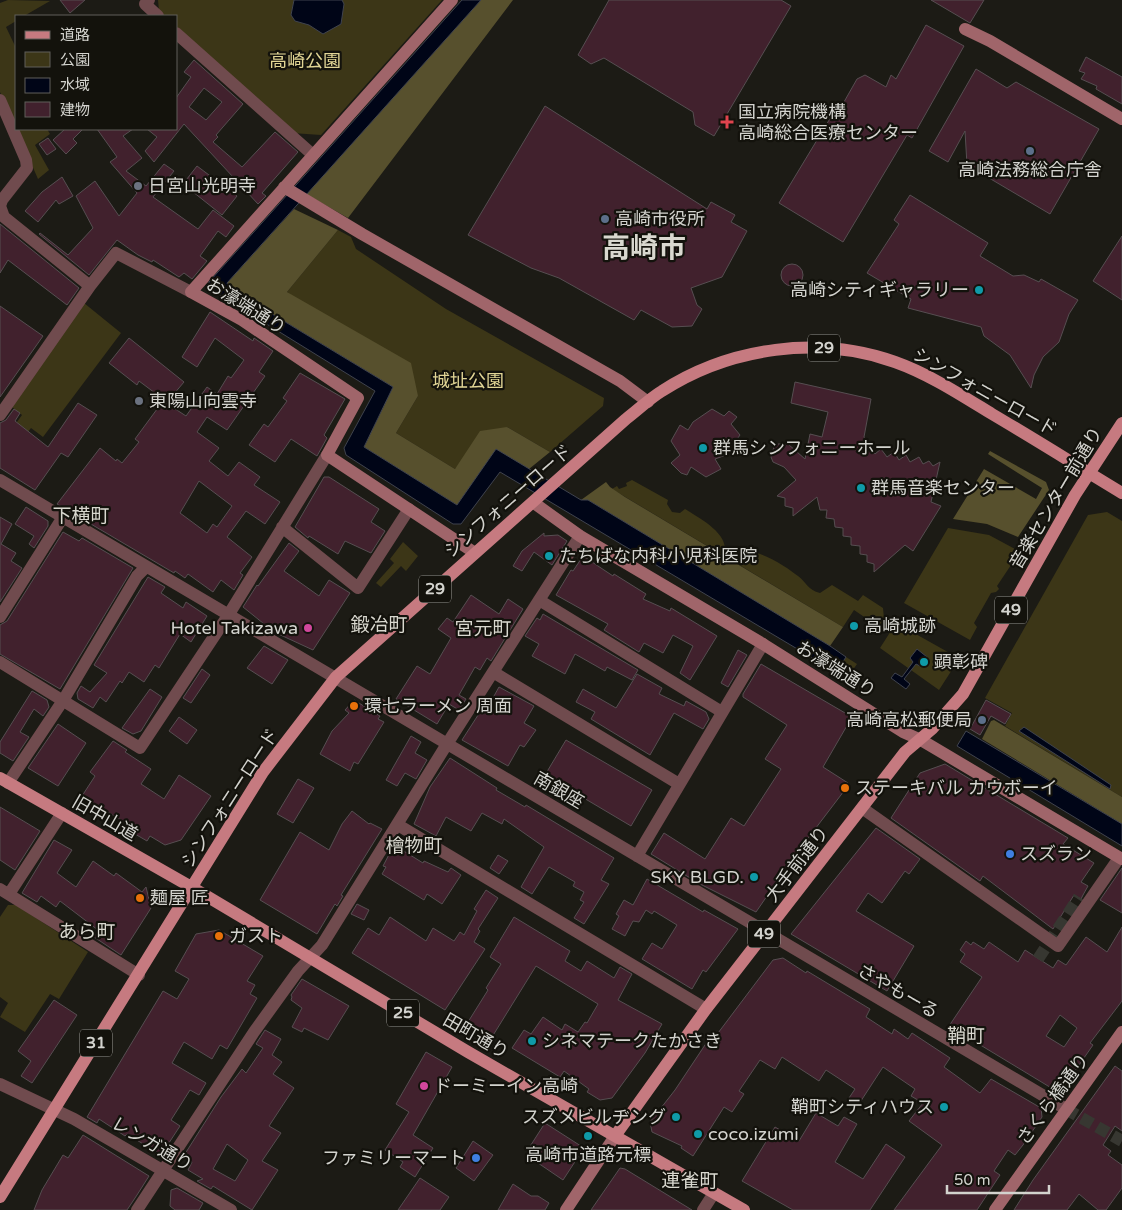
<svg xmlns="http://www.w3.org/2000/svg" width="1122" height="1210" font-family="'Varela Round','Noto Sans JP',sans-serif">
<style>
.green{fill:#3c3617}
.forest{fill:#57502d}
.water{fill:#000517;stroke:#3f434e}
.building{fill:#41212d;stroke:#564e51;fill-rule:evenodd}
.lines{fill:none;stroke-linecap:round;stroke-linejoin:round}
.street-tunnel{stroke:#373731;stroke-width:12;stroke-dasharray:12 6;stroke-linecap:butt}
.street{stroke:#704b4e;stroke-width:12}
.secondary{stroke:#a0656a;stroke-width:12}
.primary{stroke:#c67a80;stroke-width:12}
.health-dot{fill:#e0444e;stroke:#13120c;stroke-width:2}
.service-dot{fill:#5c6f8a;stroke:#13120c;stroke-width:2}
.worship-dot{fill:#6b7280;stroke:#13120c;stroke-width:2}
.culture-dot{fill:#0f9aa8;stroke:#13120c;stroke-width:2}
.hotel-dot{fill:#d1479c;stroke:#13120c;stroke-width:2}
.food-dot{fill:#e8710a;stroke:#13120c;stroke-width:2}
.shop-dot{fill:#3f7fe0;stroke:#13120c;stroke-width:2}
.labels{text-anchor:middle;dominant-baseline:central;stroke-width:4.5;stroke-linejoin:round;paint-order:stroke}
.shield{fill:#13120c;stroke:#999994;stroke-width:1}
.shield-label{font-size:16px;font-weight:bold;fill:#d3d3ce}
.park-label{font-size:18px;fill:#e1d595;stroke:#13120c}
.poi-label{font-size:18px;fill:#d3d3ce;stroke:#13120c;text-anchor:start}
.street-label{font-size:18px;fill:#d3d3ce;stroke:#13120c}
.neighbourhood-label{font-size:19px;fill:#d9d8cf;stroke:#13120c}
.town-label{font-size:28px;font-weight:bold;fill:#d9d8cf;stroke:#13120c}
</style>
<rect width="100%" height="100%" fill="#1c1b15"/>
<path class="green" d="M8 0 50 1 24 16H16V21L6 27 16 48V129H47L50 134 35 145 49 170 38 179 0 92V3Z
M158 0H442L321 135 292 133 176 26V16H165L159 11Z
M338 230 351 237 356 249 446 309 604 398 603 406 550 452 507 427 455 469 396 433 418 396 287 292Z
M84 303 121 333 43 437 31 428 20 442 9 433 22 415 12 407Z
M632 480 668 500 667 504 672 512 680 513 685 509C699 518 731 534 724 555L727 558C743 538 783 564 798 576 806 582 808 590 820 593L832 585 858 601 863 595 883 608 884 619 879 627 854 610 843 627 612 489 617 486 619 489 627 486 626 483Z
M1107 512 1122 521V797L1005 726 1012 713 985 698 1088 515Z
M948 528 989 535 1015 549 1017 556 997 586 999 589 996 592 991 593 974 623 977 627 970 640 904 603Z
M403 542 418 556 406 571 401 566 381 587 376 583 394 563 390 559Z
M896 623 955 656 957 662 939 690 880 648Z
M846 657 857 664 850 674 845 677 836 672Z
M8 905H16L88 952 59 999 50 994 25 1032 0 1017 8 1003 0 997V917Z"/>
<path class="forest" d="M481 0H513L348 218 306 194Z
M294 209 338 230 287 292 411 363 418 396 396 433 455 469 480 431 507 427 550 452 529 469 496 450 457 505 364 447 393 387 229 288 227 283Z
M990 451 1046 482 1049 490 1018 537 987 524 953 519 984 469 1036 499 1042 488 988 454Z
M606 482 610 487 625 497 843 627 830 646 588 500H581Z
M994 720 1122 797V824L982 739 991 721Z"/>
<path class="water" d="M294 0H342L344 4 341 24 323 34 309 25 295 21 291 15Z
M462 0H481L227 283 229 288 393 387 364 447 457 505 496 449 581 500H588L830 646 846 657 836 672 500 472 461 524H453L346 455 344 448 375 391 210 289 209 282Z
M917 649 927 657 920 666 916 664 904 679 910 684 906 689 891 678 895 673 902 677 913 662 910 658Z
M1024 727 1111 785 1110 789 1019 731Z
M966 731 1122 824V846L957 746Z"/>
<path class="building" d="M60 0H85L70 13Z
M609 0H781L791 6 714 136 695 125 693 112 604 58 591 64 578 55Z
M931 0H984L970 23Z
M926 25 964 46 912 138 907 135 843 242 779 203 837 107 840 109 857 79 865 75 886 87 891 75 896 79Z
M1086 57 1122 77V104L1096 89 1097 86 1081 79 1085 73 1079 71Z
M194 60 243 104 216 135 218 137 213 142 242 167 275 132 298 152 262 193 266 196 258 204 184 124 154 162 145 151 157 137 147 129H176V98L191 77 184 72ZM204 88 222 102 206 120 189 107Z
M976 69 1007 88 1016 82 1099 129 1050 214 967 165 965 131 948 162 929 151Z
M545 106 707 209 711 202 735 215 731 222 747 231 722 277 691 288 697 305 702 309 692 326 672 327 641 310 634 320 559 278 531 268 468 235Z
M65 129H83L73 139 77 143 66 154 53 140Z
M97 129H133L123 136 142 158 126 171 146 186 164 164 174 171 153 197 198 229 213 210 234 226 226 237 218 231 200 256 207 261 192 279 184 273 179 277 153 260 152 262 138 255 117 240 89 275 39 234 40 233 68 255 93 228 76 196 95 181 119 216 137 193 110 162 117 157Z
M48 138 56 149 47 155 39 144Z
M197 166 237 196 222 215 183 184Z
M62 177 73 196 59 204 56 200 38 222 25 211 42 192Z
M910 195 988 243 980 256 1013 276 1024 275 1039 282 1041 279 1078 300 1069 314 1059 342 1043 357 1034 375 1031 388 1010 355 984 336 981 327 908 308 911 299 867 273 899 224 894 220Z
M0 224 79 288 67 305 8 260 0 273Z
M1122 236V300L1093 281Z
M781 275a11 11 0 1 1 22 0a11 11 0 1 1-22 0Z
M0 306 43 336 0 397Z
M210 312 253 341 254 338 273 351 259 372 265 376 227 430 207 417 197 432 219 448 209 461 228 476 239 462 260 477 254 485 280 502 265 524 246 511 227 537 252 557 240 573 243 575 234 590 221 580 213 592 188 574 185 578 175 571 174 573 57 504 100 448 116 461 117 459 122 463 139 442 135 439 163 401 186 416 207 387 217 394 228 376 231 378 244 360 215 338 197 367 182 357ZM199 481 232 506 217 527 213 524 207 533 180 513Z
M129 338 184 382 167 402 139 381 137 385 109 363Z
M300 373 345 399 324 435 327 438 317 456 291 439 275 462 249 445 264 424 268 427 287 401 283 398Z
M795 382 871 399 864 437 875 454 881 449 887 457 894 452 899 460 906 455 910 462 919 457 923 464 929 461 933 466 940 462 931 502 941 506 913 551 905 545 874 572V564L867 562V555L860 554V546L851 545V537L843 536V528L835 527 834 519 826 518 827 510H820L817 497 793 516V508L785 506V498L777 496 796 480 784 467 773 462 771 457 774 447 778 444H788L805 459 810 434 822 437 828 412 791 403Z
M78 403 97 415 68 457 61 453 35 490 0 468V423L6 420 14 409 20 413 15 421 48 447Z
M712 409 724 416 729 411 737 417 731 424 740 435 726 455 715 459 721 469 706 477 691 467 687 475 681 473 671 463 680 455 671 441 680 425 688 430 693 422Z
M324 477H329L379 509 371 522 385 531 371 553 345 541 338 554 309 536 308 538 295 527Z
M26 507 48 521V526L34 548 29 544 34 536 15 524Z
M0 517 12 524 1 544 16 553 11 561 22 568 0 602Z
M63 532 79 541 82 538 133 568 60 689 0 654V625L7 621Z
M544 533V536L558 535 567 541 552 565 534 552 522 571 513 566 522 551Z
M289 543 299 551 284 571 319 596 329 580 350 593 313 650 274 632 243 607 257 585 258 586Z
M583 556 613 576 614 574 646 594 643 599 670 611 671 608 717 636 690 680 680 673 693 646 673 635 663 653 644 643 639 652 604 630 608 624 556 595 571 570 573 571Z
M148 577 165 587 161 593 183 608 186 602 207 616 191 642 180 634 159 668 155 665 144 682 129 672 122 683 120 681 106 702 100 697 93 708 78 699 77 693 81 686 90 692 107 673 94 665Z
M471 595 499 614 508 599 523 609 491 661 487 658 480 670 475 667 459 695 466 699 459 710 449 704 437 724 396 699 417 666 430 674 451 638 438 629 447 618 453 622Z
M543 614 638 670 632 680 607 667 605 671 575 654 565 674 532 656 539 644 525 636 537 618 540 620Z
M264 646 288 660 272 684 247 668Z
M738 650 747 655 728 687 721 683Z
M761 664 852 717 823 767 848 783 844 791 796 854 756 912 700 884 651 854 664 833 705 859 731 818 744 826 781 769 765 759 787 725 743 697V694Z
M202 669 210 675 191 703 183 698Z
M637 674 662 688 659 694 684 706 686 701 706 712 709 719 703 729 674 713 650 755 591 719 595 712 576 702 583 689 616 708Z
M499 687 534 706 524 723 536 730 524 747 520 745 508 766 462 740 480 712 484 714Z
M150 689 162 697 141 731 133 734 122 728Z
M32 691 47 700 49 707 43 716 34 709 20 732 29 737 13 761 0 753V742Z
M354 700 380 716 378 719 384 722 358 764 354 762 350 771 320 754 332 731 349 713 345 710Z
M986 700 1011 714 1005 724 991 716 980 735 970 729Z
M179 717 197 730 187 744 169 731Z
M58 724 86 743 58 786 28 768Z
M411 736 421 742 415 753 427 760 416 779 405 773 397 786 386 780Z
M566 740 652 790 631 826 545 775Z
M113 741 127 750 125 752 151 769 141 784 164 799 179 775 211 796 181 840 165 845 150 836 147 841 135 834 137 830 82 796 95 776 90 772Z
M450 758 497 788 496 790 525 807 526 805 614 858 601 880 609 884 584 924 574 918 584 902 580 900 584 892 573 886 575 882 549 867 532 894 521 887 544 847 504 819 502 824 482 813 471 831 446 817 436 836 414 824 430 787Z
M945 764 1068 838 1063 844 1094 863 1081 882 1088 886 1083 895 1081 899 1074 895 1053 929 983 876 980 881 891 818 920 773Z
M298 779 314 788 293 823 277 814Z
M0 807 40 831 15 870 0 860Z
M352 811 369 824 370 823 382 829 341 895 343 896 337 906 335 904 317 934 260 900 300 832 329 850 342 824Z
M876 828 920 859 909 874 905 871 882 903 868 893 856 911 914 946 887 991 791 934Z
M54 840 72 850 57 873 76 887 93 861 114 876 116 873 142 892 146 887 151 908 121 955 94 937 98 930 60 901 56 907 41 896 37 902 22 893Z
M394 845 423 863 424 861 448 872 451 868 461 875 442 904 427 894 424 900 382 874 386 867 383 866Z
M498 855 508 861 499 874 490 868Z
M1122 868V913L1100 900Z
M647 879 703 912 704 910 738 929 706 972 703 970 692 989 642 959 652 943 662 949 677 925 654 911 652 914 646 910 639 922 633 921 625 936 612 929 619 916 616 914 624 900 633 905Z
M486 890 498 898 478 929 480 931 474 942 485 949 445 1010 352 953 368 928 379 935 390 917 426 941 433 928 454 941 460 932 464 935 477 911 474 909Z
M357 904 369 910 364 920 351 914Z
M514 917 570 951 565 961 581 971 587 961 614 978 620 967 632 974 618 1000 662 1024 645 1053 612 1098 600 1100 587 1092 589 1089 564 1071 560 1077 512 1048 524 1030 531 1034 543 1017 562 1030 565 1024 578 1032 585 1022 587 1023 598 1004 536 966 492 1037 468 1022 488 990 486 988 501 964 490 957Z
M1122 927V1001L1090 1043 1093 1045 1063 1088 1053 1089 949 1026 982 977 960 962 965 954 960 950 966 941 971 945 973 942 984 949 989 942 1018 962 1025 950 1053 968 1058 960 1066 965 1086 937 1107 952ZM1060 1015 1077 1028 1064 1047 1046 1036Z
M219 930 263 956 247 981 255 985 250 994 257 998 227 1049 220 1045 212 1059 184 1042 172 1063 206 1083 199 1095 190 1090 171 1120 180 1126 161 1155 127 1134 125 1136 99 1119 97 1123 87 1117 163 991 177 999 189 979 175 971 196 934Z
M783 958 806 973 807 971 870 1009 866 1017 892 1034 894 1029 908 1039 912 1033 950 1058 944 1067 980 1093 991 1079 1041 1108 1042 1117 1023 1145 1015 1155 1008 1150 994 1171 1000 1175 977 1210H894L942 1145 909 1121 923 1103 911 1096 915 1089 883 1067 857 1107 847 1101 855 1089 826 1070 819 1081 782 1057 775 1069 760 1060 739 1091 744 1094 732 1112 724 1107 693 1156 681 1148 682 1146 652 1132 650 1122 675 1090 709 1039 712 1041 773 960Z
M302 979 349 1006 328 1040 304 1028 302 1032 292 1027 302 1008 291 1000 292 997 291 995Z
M54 1000 77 1015 32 1083 21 1076 31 1061 18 1051Z
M265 1030 281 1039 272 1055 282 1062 273 1074 294 1088 269 1126 281 1133 262 1161 278 1170 252 1210 213 1186 211 1189 197 1181 203 1179 188 1170 192 1162 183 1157 221 1097 242 1069 246 1073 263 1048 256 1044ZM227 1144 248 1160 235 1181 213 1169Z
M426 1052 452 1067 413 1135 433 1148 415 1177 400 1167 403 1162 385 1150 409 1112 396 1104Z
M1115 1066 1122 1071V1131L1115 1126 1103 1145 1111 1151 1108 1155 1122 1165V1188L1106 1210H1098L1079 1194 1067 1210H1014L1033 1180Z
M816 1113 838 1126 844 1117 857 1124 835 1162 863 1179 886 1144 905 1157 870 1210H793L742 1181 775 1127 799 1141Z
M545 1123 584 1148 563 1180 538 1163 540 1160 527 1151Z
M83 1135 149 1176 137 1195 127 1210H34L42 1190 63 1155 68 1158Z
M473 1141 493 1155 474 1181 456 1168Z
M620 1168 625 1169 692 1210H591Z
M420 1178 449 1197 440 1210H398Z
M513 1184 531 1196H538L549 1203 545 1210H498Z
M177 1188 203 1203 199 1210H175L170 1206 171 1190Z"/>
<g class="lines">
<path class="street-tunnel" d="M1038 959 1079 897
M1066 1109 1122 1141"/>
<path class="street" d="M149 0 145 4 158 16
M176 33 313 155
M0 100 26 160 27 168 2 200 0 206
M0 206 4 217 90 286
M0 415 90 286 116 253 191 292
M0 480 1066 1109
M282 527 358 588 409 509
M539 600 722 712
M0 617 63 517
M0 662 140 748 229 614 327 455
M493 672 679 784
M8 783 64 699 137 576 146 567
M862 808 1058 946 1119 858
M398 825 706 1009
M637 856 763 644
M0 889 139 975
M9 894 62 813
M0 1084 74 1119 231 1210
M137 1210 254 1032 298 971 322 945 447 744 580 536
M703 1210 714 1193"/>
<path class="secondary" d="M452 0 191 292 242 320 358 398 327 455 475 553
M965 29 990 41 1122 119
M284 187 362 234 620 381 648 402
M534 503 580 536 763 644 903 732 921 740 1122 859
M566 1210 615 1136
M995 1210 1122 1032"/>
<path class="primary" d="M0 778 193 888 468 1052 744 1210
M615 1136 706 1009 905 752 932 729 963 694 1075 495 1122 423
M0 1197 263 772 336 677 626 419C638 410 649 399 662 391 730 347 819 335 895 362 929 374 961 395 992 414 1036 440 1079 467 1122 493"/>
</g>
<path class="health-dot" d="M724.5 114.5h5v5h5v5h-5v5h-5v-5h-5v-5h5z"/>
<g class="service-dot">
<circle cx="1030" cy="151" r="5"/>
<circle cx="605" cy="219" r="5"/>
<circle cx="982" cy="720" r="5"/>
</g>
<g class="worship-dot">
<circle cx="138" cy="186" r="5"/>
<circle cx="139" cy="401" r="5"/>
</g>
<g class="culture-dot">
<circle cx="979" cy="290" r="5"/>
<circle cx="703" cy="448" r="5"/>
<circle cx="861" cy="488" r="5"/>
<circle cx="549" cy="556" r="5"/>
<circle cx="854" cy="626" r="5"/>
<circle cx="924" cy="662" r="5"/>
<circle cx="754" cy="877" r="5"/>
<circle cx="532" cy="1041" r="5"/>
<circle cx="944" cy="1107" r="5"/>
<circle cx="676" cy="1117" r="5"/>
<circle cx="698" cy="1134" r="5"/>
<circle cx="588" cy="1136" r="5"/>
</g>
<g class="hotel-dot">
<circle cx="308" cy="628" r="5"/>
<circle cx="424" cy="1086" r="5"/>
</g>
<g class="food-dot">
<circle cx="354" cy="706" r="5"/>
<circle cx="845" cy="788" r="5"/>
<circle cx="140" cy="898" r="5"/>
<circle cx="219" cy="936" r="5"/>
</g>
<g class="shop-dot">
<circle cx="1010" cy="854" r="5"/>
<circle cx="476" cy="1158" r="5"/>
</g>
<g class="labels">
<g class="shield">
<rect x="808" y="334.5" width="32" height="27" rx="4"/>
<rect x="419" y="575.5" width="32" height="27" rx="4"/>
<rect x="995" y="596.5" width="32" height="27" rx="4"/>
<rect x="748" y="920.5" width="32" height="27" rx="4"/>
<rect x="387" y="999.5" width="32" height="27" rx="4"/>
<rect x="80" y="1029.5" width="32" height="27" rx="4"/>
</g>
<g class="shield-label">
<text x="824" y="348">29</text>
<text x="435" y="589">29</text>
<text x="1011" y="610">49</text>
<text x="764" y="934">49</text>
<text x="403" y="1013">25</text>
<text x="96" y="1043">31</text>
</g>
<g class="park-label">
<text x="305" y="61">高崎公園</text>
<text x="468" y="381">城址公園</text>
</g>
<g class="poi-label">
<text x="738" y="112">国立病院機構<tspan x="738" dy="21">高崎総合医療センター</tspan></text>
<text x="1030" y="170" text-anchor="middle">高崎法務総合庁舎</text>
<text x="148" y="186">日宮山光明寺</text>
<text x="615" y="219">高崎市役所</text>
<text x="969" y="290" text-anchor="end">高崎シティギャラリー</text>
<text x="149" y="401">東陽山向雲寺</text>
<text x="713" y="448">群馬シンフォニーホール</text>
<text x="871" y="488">群馬音楽センター</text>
<text x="559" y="556">たちばな内科小児科医院</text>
<text x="864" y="626">高崎城跡</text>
<text x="298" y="628" text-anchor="end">Hotel Takizawa</text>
<text x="934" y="662">顕彰碑</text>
<text x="364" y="706">環七ラーメン 周面</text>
<text x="972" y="720" text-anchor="end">高崎高松郵便局</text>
<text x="855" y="788">ステーキバル カウボーイ</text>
<text x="1020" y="854">スズラン</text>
<text x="744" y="877" text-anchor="end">SKY BLGD.</text>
<text x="150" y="898">麺屋 匠</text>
<text x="229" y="936">ガスト</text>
<text x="542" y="1041">シネマテークたかさき</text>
<text x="434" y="1086">ドーミーイン高崎</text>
<text x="934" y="1107" text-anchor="end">鞘町シティハウス</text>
<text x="666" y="1117" text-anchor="end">スズメビルヂング</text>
<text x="708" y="1134">coco.izumi</text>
<text x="588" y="1155" text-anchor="middle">高崎市道路元標</text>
<text x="466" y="1158" text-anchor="end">ファミリーマート</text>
</g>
<g class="street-label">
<text transform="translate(246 306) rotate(32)">お濠端通り</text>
<text transform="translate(985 392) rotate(29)">シンフォニーロード</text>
<text transform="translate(1056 498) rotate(-59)">音楽センター前通り</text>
<text transform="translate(508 501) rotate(-41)">シンフォニーロード</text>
<text transform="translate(836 669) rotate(32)">お濠端通り</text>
<text transform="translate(559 790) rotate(30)">南銀座</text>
<text transform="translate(230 798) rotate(-57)">シンフォニーロード</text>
<text transform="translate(105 818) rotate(30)">旧中山道</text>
<text transform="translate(797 864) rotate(-52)">大手前通り</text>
<text transform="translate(898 991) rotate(30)">さやもーる</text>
<text transform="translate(476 1036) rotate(30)">田町通り</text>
<text transform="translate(1053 1099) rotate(-54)">さくら橋通り</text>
<text transform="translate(152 1144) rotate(30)">レンガ通り</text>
</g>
<g class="neighbourhood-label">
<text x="81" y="516">下横町</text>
<text x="379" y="625">鍛冶町</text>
<text x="483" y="629">宮元町</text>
<text x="414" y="846">檜物町</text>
<text x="87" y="932">あら町</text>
<text x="966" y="1036">鞘町</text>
<text x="690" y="1181">連雀町</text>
</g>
<g class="town-label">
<text x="644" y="248">高崎市</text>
</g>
</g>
<rect x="15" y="15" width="162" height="115" fill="#13120c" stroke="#605f5a"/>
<rect x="25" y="31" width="25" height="8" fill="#c67a80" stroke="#605f5a"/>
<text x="60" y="40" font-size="15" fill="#d3d3ce">道路</text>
<rect x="25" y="52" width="25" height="15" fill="#3c3617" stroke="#605f5a"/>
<text x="60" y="65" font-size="15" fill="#d3d3ce">公園</text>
<rect x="25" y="78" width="25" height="15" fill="#000517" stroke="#605f5a"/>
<text x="60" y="90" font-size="15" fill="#d3d3ce">水域</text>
<rect x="25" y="102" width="25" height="15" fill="#41212d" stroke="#605f5a"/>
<text x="60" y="115" font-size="15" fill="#d3d3ce">建物</text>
<path d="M947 1185v8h102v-8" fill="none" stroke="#d3d3ce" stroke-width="2.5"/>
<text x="954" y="1185" font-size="15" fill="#d3d3ce" stroke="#13120c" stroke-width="4" paint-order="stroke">50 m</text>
</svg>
